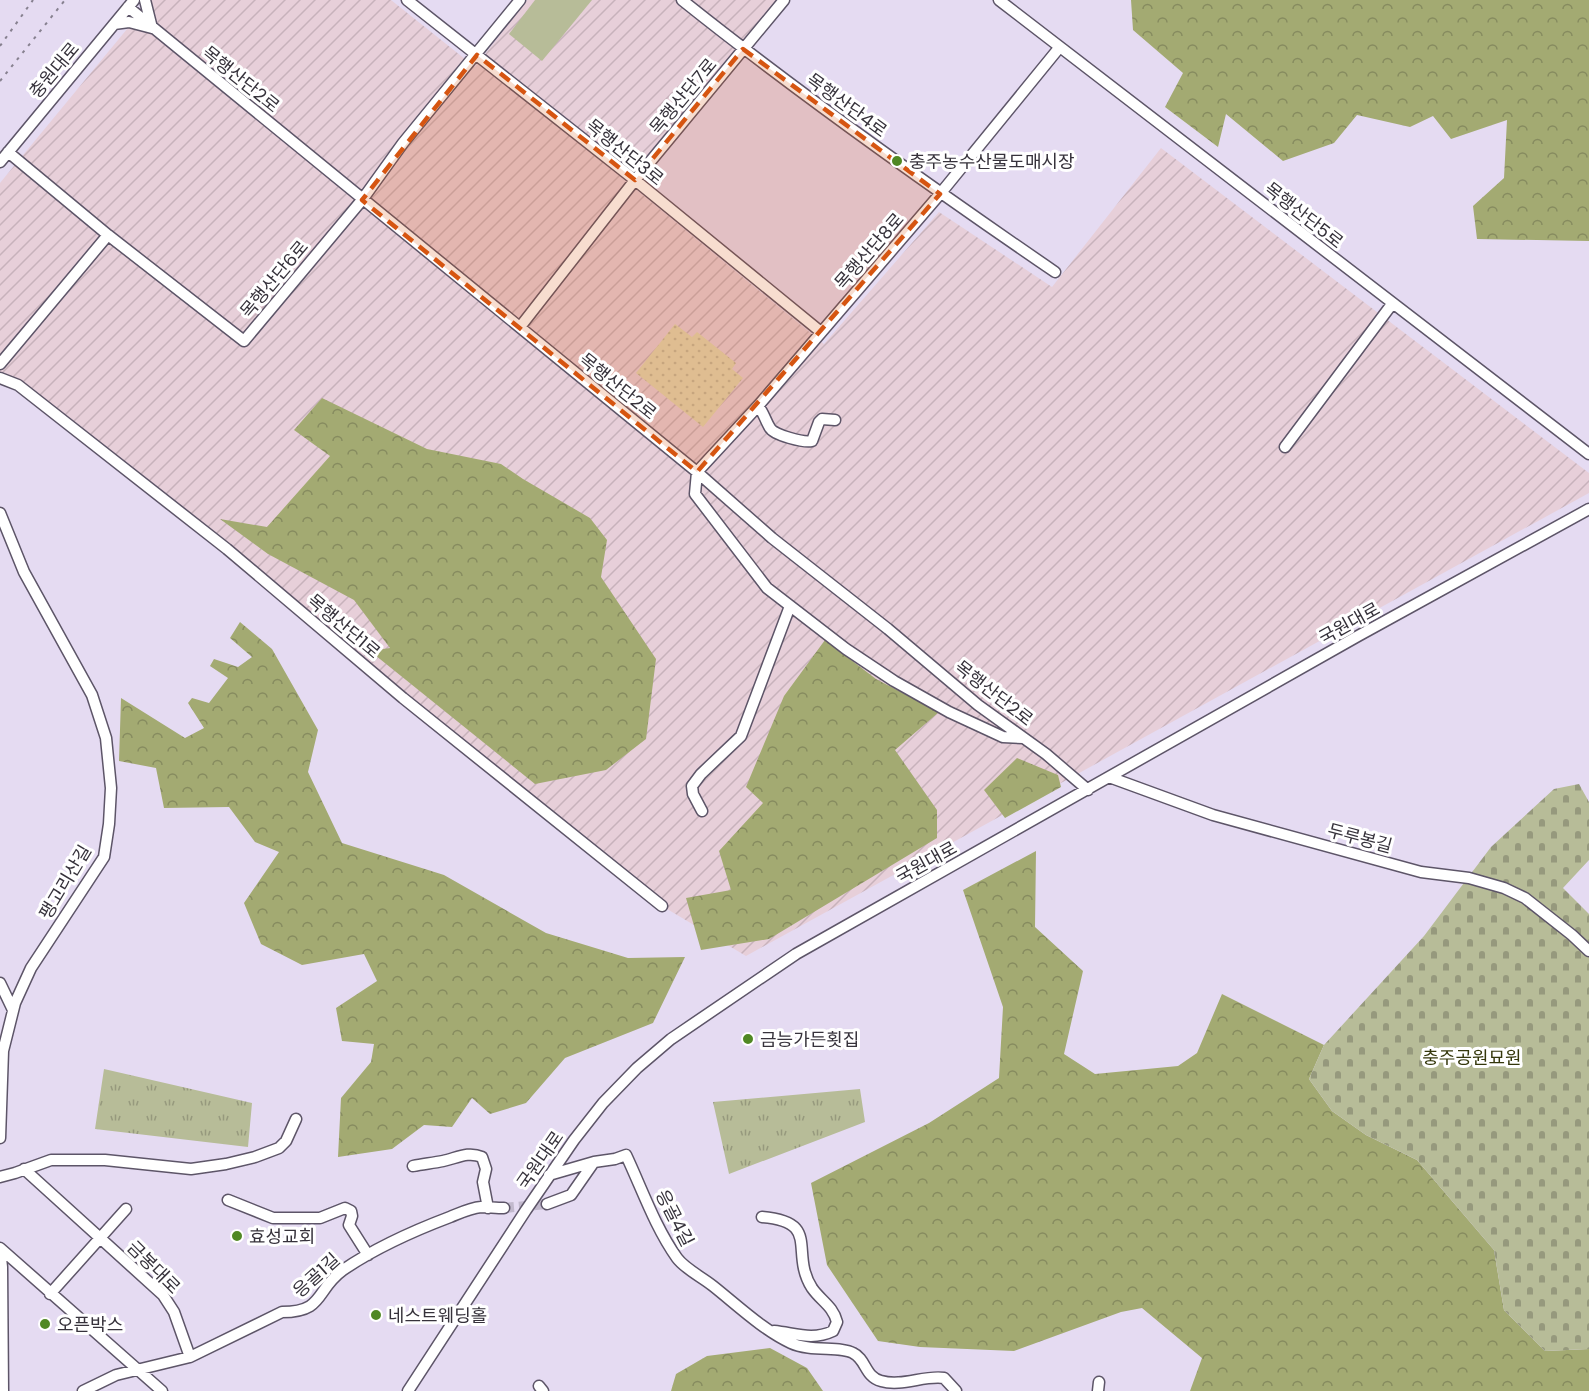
<svg xmlns="http://www.w3.org/2000/svg" width="1589" height="1391" font-family="Poppins,'Noto Sans KR',sans-serif">
<style>
.industrial{fill:url(#industrial-furrows)}
.grass{fill:url(#grass-tufts)}
.forest{fill:url(#forest-crowns)}
.sand{fill:url(#sand-dots)}
.cemetery{fill:url(#cemetery-stones)}
.green{fill:#b7bc98}
.lines{fill:none;stroke-linecap:round;stroke-linejoin:round}
.minor-tunnel{stroke:#c2b9cd;stroke-width:10;stroke-dasharray:10 5;stroke-linecap:butt}
.minor-casing{stroke:#5d5568;stroke-width:13}
.minor{stroke:#fff;stroke-width:10}
.rail{stroke:#878190;stroke-width:2;stroke-dasharray:3 6;stroke-linecap:butt}
.marked{fill:#d65511;fill-opacity:0.2;stroke:#d65511;stroke-width:4.5;stroke-dasharray:12 8;stroke-linejoin:round}
.poi-dot{fill:#508824;stroke:#fff;stroke-width:2}
.labels{text-anchor:middle;dominant-baseline:central;stroke-width:6;stroke-linejoin:round;paint-order:stroke}
.street-label{font-size:18px;fill:#36323b;stroke:#fff}
.poi-label{font-size:18px;fill:#36323b;stroke:#fff;text-anchor:start}
.park-label{font-size:18px;fill:#34370b;stroke:#fff}
</style>
<defs>
<pattern id="industrial-furrows" width="10" height="10" patternUnits="userSpaceOnUse" patternTransform="scale(1.5)"><rect width="10" height="10" fill="#e7cfd9"/><path d="M-1 1l2-2M0 10L10 0M9 11l2-2" fill="none" stroke="#c7b2bb"/></pattern>
<pattern id="grass-tufts" width="24" height="20" patternUnits="userSpaceOnUse" patternTransform="scale(1.5)"><rect width="24" height="20" fill="#b7bc98"/><path d="M3 7l-1-3M5 7V3M7 7l1-3M15 17l-1-3M17 17v-4M19 17l1-3" fill="none" stroke="#96997d"/></pattern>
<pattern id="forest-crowns" width="20" height="18" patternUnits="userSpaceOnUse" patternTransform="scale(1.5)"><rect width="20" height="18" fill="#a3aa72"/><path d="M2 6a3 3 0 1 1 6 0M12 15a3 3 0 1 1 6 0" fill="none" stroke="#868b5f"/></pattern>
<pattern id="sand-dots" width="8" height="8" patternUnits="userSpaceOnUse" patternTransform="scale(1.5)"><rect width="8" height="8" fill="#e1d7b2"/><path d="M2 2h.1M6 6h.1" fill="none" stroke="#c2b99a" stroke-width="1.8" stroke-linecap="round"/></pattern>
<pattern id="cemetery-stones" width="16" height="16" patternUnits="userSpaceOnUse" patternTransform="scale(1.5)"><rect width="16" height="16" fill="#b7bc98"/><path d="M2 7V4a2 2 0 0 1 4 0v3zM10 15v-3a2 2 0 0 1 4 0v3z" fill="#96997d"/></pattern>
</defs>
<rect width="100%" height="100%" fill="#e5dbf2"/>
<path class="industrial" d="M151 0H391L475 67 527 0H776L627 182 824 344 939 212 1052 287 1161 148 1589 473V493L746 956 662 906 216 540 0 376V183Z"/>
<path class="grass" d="M104 1069 252 1103 248 1147 95 1129Z
M860 1089 865 1122 729 1174 713 1102Z"/>
<path class="forest" d="M1131 0H1589V241L1477 239 1473 206 1504 178 1507 120 1451 139 1433 116 1410 127 1357 115 1334 143 1283 161 1226 114 1218 147 1165 107 1183 73 1133 30Z
M322 398 427 449 501 464 523 479 590 518 607 540 601 577 656 659 646 739 606 770 535 784 370 651 390 648 354 600 268 554 220 519 267 527 330 456 294 430Z
M240 622 272 649 318 730 308 772 342 843 444 875 546 933 628 958 685 957 653 1023 565 1058 526 1103 490 1114 472 1098 452 1127 424 1125 392 1149 338 1157 341 1098 371 1062 374 1044 342 1041 336 1008 377 981 364 954 302 965 261 944 244 903 279 852 255 842 229 807 164 808 156 768 119 761 121 698 185 738 204 728 188 703 192 698 209 703 228 678 210 666 214 659 238 667 252 657 230 638Z
M825 640 876 679 939 712 895 750 937 810V838L769 939 701 950 686 898 731 890 719 851 763 803 746 787 784 696Z
M1017 758 1058 775 1061 787 1005 818 984 790Z
M1036 851 1035 927 1083 971 1064 1054 1095 1074 1178 1066 1197 1053 1222 994 1324 1045 1309 1079 1332 1111 1366 1135 1417 1160 1494 1250 1504 1310 1545 1351 1589 1349V1391H1190L1202 1358 1142 1308 1121 1312 1014 1351 920 1347 878 1341 827 1265 811 1183 929 1123 999 1078 1003 1007 963 890Z
M770 1348 807 1368 823 1391H671L676 1374 707 1356Z"/>
<path class="sand" d="M675 324 692 337 697 332 736 363 732 369 743 378 703 427 636 373Z"/>
<path class="cemetery" d="M1579 784 1589 802V860L1563 888 1589 914V1349L1545 1351 1504 1310 1494 1250 1417 1160 1366 1135 1332 1111 1309 1079 1324 1045 1424 936 1491 847 1554 789Z"/>
<path class="green" d="M535 0H592L542 61 509 34Z"/>
<g class="lines">
<path class="minor-tunnel" d="M504 1208 547 1204"/>
<defs>
<path id="minor" d="M407 0 635 180 821 332
M682 0C802 96 928 185 1055 272
M999 0 1589 454
M128 7 697 472 772 538 888 629 978 705 1046 754 1088 790
M114 24 129 22 152 28 145 0
M8 152 108 235
M0 162 134 0
M520 327 635 180 784 0
M0 364 108 235 244 341 362 200 403 143 520 0
M0 378 18 385 227 549 403 698 662 906
M758 406C764 413 765 420 770 428 774 435 804 443 812 441L819 422 822 419 835 420
M1285 447 1392 304
M0 513 24 572 92 695 106 738 111 788 109 824 104 857 31 968 15 1003 3 1051 0 1138
M1023 738 1003 737 949 712 894 681 846 649 767 588 695 494 697 472 758 406 940 194 1059 48
M1109 777 1213 815 1421 872 1469 878 1504 888 1525 898 1572 935 1589 951
M702 811 693 794 692 786 701 774 741 736 790 606
M0 983 13 1010
M413 1166C423 1164 433 1163 443 1161 457 1158 468 1151 482 1157L486 1169 483 1182 488 1208
M24 1169 163 1295 174 1312 190 1357
M549 1175 594 1162 615 1159 626 1155C642 1189 655 1227 677 1258 685 1269 702 1277 713 1286 737 1305 763 1330 791 1343 810 1352 841 1346 853 1353 866 1359 865 1377 881 1381 902 1387 924 1375 944 1378L956 1391
M0 1177 15 1173 51 1160H105L191 1169 226 1164 255 1157 279 1148 286 1141 296 1119
M228 1200 273 1218H320L345 1208 351 1211 352 1216 349 1225 368 1255
M547 1204 571 1195 594 1162
M762 1217C822 1222 789 1252 812 1288 821 1301 833 1306 837 1322L833 1331C812 1341 795 1333 774 1331
M0 1248 162 1391
M0 1249 2 1267 3 1391
M50 1294 126 1209
M539 1386 543 1391
M83 1391 116 1375 190 1357 282 1312C325 1312 315 1290 343 1270 375 1248 413 1231 450 1217 460 1213 470 1208 481 1207 488 1207 496 1208 504 1208
M408 1391 526 1210 574 1140 603 1103 637 1068 671 1039 796 954 1358 636 1589 509
M1098 1391 1099 1382"/>
</defs>
<use href="#minor" class="minor-casing"/>
<use href="#minor" class="minor"/>
<path class="rail" d="M0 46 33 0
M0 81 65 0"/>
</g>
<path class="marked" d="M743 49 940 194 697 472 362 200 477 55 635 180Z"/>
<g class="poi-dot">
<circle cx="897" cy="161" r="6"/>
<circle cx="748" cy="1039" r="6"/>
<circle cx="237" cy="1236" r="6"/>
<circle cx="376" cy="1315" r="6"/>
<circle cx="45" cy="1324" r="6"/>
</g>
<g class="labels">
<g class="street-label">
<text transform="translate(54 70) rotate(-50)">충원대로</text>
<text transform="translate(241 79) rotate(39)">목행산단2로</text>
<text transform="translate(683 96) rotate(-50)">목행산단7로</text>
<text transform="translate(847 105) rotate(36)">목행산단4로</text>
<text transform="translate(625 152) rotate(39)">목행산단3로</text>
<text transform="translate(1304 215) rotate(38)">목행산단5로</text>
<text transform="translate(869 251) rotate(-49)">목행산단8로</text>
<text transform="translate(274 279) rotate(-50)">목행산단6로</text>
<text transform="translate(618 386) rotate(39)">목행산단2로</text>
<text transform="translate(1349 623) rotate(-29)">국원대로</text>
<text transform="translate(344 626) rotate(40)">목행산단1로</text>
<text transform="translate(994 693) rotate(38)">목행산단2로</text>
<text transform="translate(1360 838) rotate(15)">두루봉길</text>
<text transform="translate(926 862) rotate(-29)">국원대로</text>
<text transform="translate(65 882) rotate(-59)">팽고리산길</text>
<text transform="translate(540 1160) rotate(-55)">국원대로</text>
<text transform="translate(675 1218) rotate(63)">응골4길</text>
<text transform="translate(154 1267) rotate(45)">금봉대로</text>
<text transform="translate(316 1275) rotate(-42)">응골1길</text>
</g>
<g class="poi-label">
<text x="909" y="161">충주농수산물도매시장</text>
<text x="760" y="1039">금능가든횟집</text>
<text x="249" y="1236">효성교회</text>
<text x="388" y="1315">네스트웨딩홀</text>
<text x="57" y="1324">오픈박스</text>
</g>
<g class="park-label">
<text x="1472" y="1057">충주공원묘원</text>
</g>
</g>
</svg>
